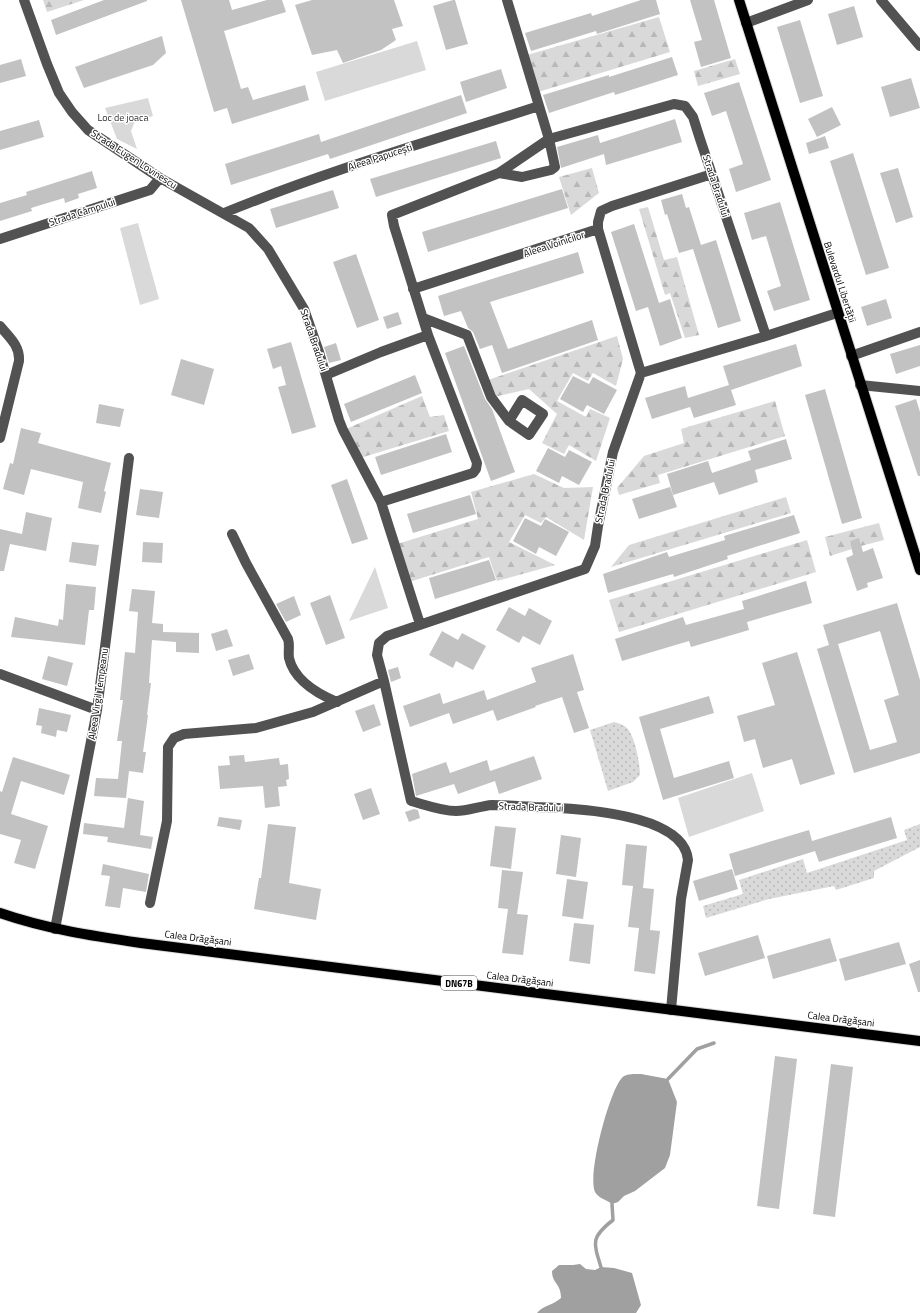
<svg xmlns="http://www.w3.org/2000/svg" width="920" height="1313" font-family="'Titillium Web',sans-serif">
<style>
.grass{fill:url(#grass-dots)}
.forest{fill:url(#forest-firs)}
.park{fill:#d9d9d9}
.water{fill:#a0a0a0}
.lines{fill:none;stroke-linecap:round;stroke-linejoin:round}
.stream{stroke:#a0a0a0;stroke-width:3.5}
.building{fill:#c2c2c2;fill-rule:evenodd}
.major-casing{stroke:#dbdbdb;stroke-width:12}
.minor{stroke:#525252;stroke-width:10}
.major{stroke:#000;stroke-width:10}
.labels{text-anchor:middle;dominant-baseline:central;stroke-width:3;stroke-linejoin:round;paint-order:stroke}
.shield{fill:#fff;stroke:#4c4c4c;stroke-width:1}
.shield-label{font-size:9px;font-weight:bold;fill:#000}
.park-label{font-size:10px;fill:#303030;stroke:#fff}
.street-label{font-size:10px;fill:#000;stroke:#fff}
</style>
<defs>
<pattern id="grass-dots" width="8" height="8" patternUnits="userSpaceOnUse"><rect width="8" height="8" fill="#d9d9d9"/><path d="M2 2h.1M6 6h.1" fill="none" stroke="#b8b8b8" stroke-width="1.8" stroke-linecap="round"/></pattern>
<pattern id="forest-firs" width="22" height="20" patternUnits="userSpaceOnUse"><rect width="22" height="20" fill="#d9d9d9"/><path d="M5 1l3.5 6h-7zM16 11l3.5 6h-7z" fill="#b8b8b8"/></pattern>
</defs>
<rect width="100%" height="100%" fill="#fff"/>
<path class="grass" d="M614 722C619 723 624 725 628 729 635 738 640 763 640 775L633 782 608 791 590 730Z
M920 824V847L874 871V878L836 890 834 886 769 899 706 918 703 906 743 894 739 880 803 859 807 873 907 840 904 830Z"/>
<path class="forest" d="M43 0H84L47 12Z
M659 17 670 52 538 92 527 55Z
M735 59 740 74 698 86 694 71Z
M592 168 599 193 571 215 559 177Z
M648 207 664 260 677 257 699 335 685 338 670 293 665 295 639 209Z
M617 336 623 359 616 386 593 373 588 381 573 373 557 401 586 417 590 409 610 418 596 461 569 445 564 454 542 443 557 414 529 389 494 397 488 380Z
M422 396 430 417 444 415 449 431 360 458 346 429Z
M775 401 785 436 658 475 660 483 619 495 617 488 644 456 684 443 681 429Z
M534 474 564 488 593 487 584 540 546 517 541 523 525 515 509 542 555 565 497 581 489 557 409 582 397 544 478 519 471 492Z
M786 497 791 513 611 567 629 545Z
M879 523 884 540 861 546 859 539 850 541 852 549 830 556 825 537Z
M807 540 816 572 619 632 609 600Z"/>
<path class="park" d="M417 41 426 70 325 101 316 72Z
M148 98 153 116 135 121 131 131 137 149 117 139 105 108Z
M138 223 159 299 140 305 120 228Z
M375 567 388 608 349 621Z
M752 773 764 811 689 837 678 798Z"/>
<path class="water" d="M641 1074 668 1079 677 1102 670 1155 665 1168 635 1191 624 1196 618 1202 612 1204C607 1200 598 1198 595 1192 587 1175 609 1093 621 1079 625 1073 634 1074 641 1074Z
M580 1264 586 1269 595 1270 601 1267 614 1268 632 1273 641 1305 636 1313H537C545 1304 552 1306 561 1298 561 1283 552 1284 552 1271L559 1265H573Z"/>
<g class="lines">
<path class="stream" d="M668 1079 697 1049 714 1043
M601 1267C593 1242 591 1237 613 1220L612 1204"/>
</g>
<path class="building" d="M104 0H147V1L56 35 51 20Z
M181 0H229L232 10 267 0H282L286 12 224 31 241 89 248 87 253 100 305 85 309 100 232 124 227 108 214 112Z
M312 0H394L403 26 392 29 396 40 381 50 343 63 337 50 312 55 295 5Z
M453 0H455L468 44 446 50 433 6Z
M641 0H656L660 14 597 34 596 31 531 51 525 33 591 13 592 16Z
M690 0H714L731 58 701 67 694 42 702 40Z
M854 6 863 37 837 45 828 14Z
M800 20 823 96 800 103 777 27Z
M162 36 166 53 153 65 84 88 75 67Z
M672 57 678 75 615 95 614 92 549 113 543 95 609 75V77Z
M21 59 26 76 0 83V65Z
M501 69 507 88 466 102 460 82Z
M911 78 920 108 890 117 881 87Z
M739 82 771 180 736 192 729 169 743 164 726 111 712 116 704 93Z
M461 95 467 113 330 159 328 154 231 185 225 164 319 134 321 142Z
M832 107 841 125 817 137 808 119Z
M675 119 682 142 606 165 604 154 561 168 557 147 598 135 600 143Z
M39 120 44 137 0 150V131Z
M825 136 829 148 809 154 806 143Z
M496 141 501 158 376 197 370 179Z
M853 153 889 268 866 275 830 161Z
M898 168 913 217 896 223 880 173Z
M92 171 97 188 78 194 79 198 65 203 64 198 31 208 32 211 0 221V203L27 195 26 192Z
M562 189 568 208 428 252 422 232Z
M333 190 339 208 276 228 270 209Z
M682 194 686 208 689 207 701 245 716 240 741 321 718 328 693 249 679 253 667 214 665 215 661 200Z
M780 202 810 300 774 311 767 291 781 286 766 236 752 240 744 213Z
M634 224 659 303 670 299 682 338 660 346 648 307 636 311 611 232Z
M578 252 584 273 490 302 508 349 592 320 598 340 502 373 492 345 480 349 473 332 468 328 461 311 444 316 438 296Z
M356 254 379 320 357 328 333 262Z
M886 299 892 318 867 326 861 307Z
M398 312 402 324 387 329 383 317Z
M291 342 316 427 292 434 278 387 286 385 281 366 273 369 267 349Z
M336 343 341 360 329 363 324 347Z
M796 344 802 366 731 390 736 405 694 418 690 407 652 419 645 398 685 386 688 398 729 385 723 366Z
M920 345V366L896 374 890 354Z
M464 346 485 399 492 409 515 472 491 481 445 353Z
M181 359 214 369 204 405 171 395Z
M415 375 422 393 351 422 344 404Z
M573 376 589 384 593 377 617 390 604 414 587 405 583 412 560 399Z
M825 389 862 518 842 524 805 395Z
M916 399 920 412V476H918L895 406Z
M99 404 124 409 120 427 96 423Z
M21 428 41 433 38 443 111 463 104 491 106 492 101 513 78 508 83 482 31 469 24 495 3 489 10 463 13 464Z
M446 434 452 452 381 475 375 457Z
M786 439 792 459 755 470 758 482 719 495 714 482 673 495 667 474 708 461 712 473 751 460 748 451Z
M548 448 565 457 569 450 592 462 579 485 562 476 559 483 536 471Z
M347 479 368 539 352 544 331 485Z
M670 487 677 507 639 519 632 499Z
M140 489 163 492 159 518 136 515Z
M470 495 476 514 413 533 407 514Z
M26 512 52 518 46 551 10 544 4 571H0V529L22 534Z
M794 515 800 533 727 556 728 559 674 577 673 574 608 593 603 574 667 552 669 557 725 540 724 536Z
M525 518 541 526 545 519 569 532 556 556 539 547 536 554 513 541Z
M859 538 863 552 873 548 883 578 867 583 868 587 857 591 846 558 853 555 850 541Z
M72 542 99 545 96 566 69 562Z
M143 542 163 543 162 563 142 562Z
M489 560 496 580 435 599 429 578Z
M806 581 812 603 747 622 749 630 691 647 689 641 622 661 615 639 683 617 686 625 744 609 742 601Z
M66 584 96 587 94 610H89L85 645 11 637 15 617 58 626 59 619 63 620Z
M132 589 155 591 152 623 163 624V632L199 633V653L176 652V642L152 640 149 683H151L147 715H148L143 752H146L143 773 129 771 126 798 94 796 96 778 118 779 122 741H117L123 700H120L125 652 135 653 138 612 129 611Z
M330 595 345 638 326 645 310 603Z
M294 596 301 615 286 622 276 604Z
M897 603 920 680V753L854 773 817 649 829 645 823 625ZM880 631 899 695 884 700 897 742 870 750 838 644Z
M509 607 525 616 529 608 552 621 540 645 523 636 519 643 496 630Z
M227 629 233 646 216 651 211 634Z
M442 631 458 640 462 633 486 646 473 670 456 661 453 668 429 655Z
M797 652 835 774 800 785 792 759 763 768 755 739 744 742 737 716 775 705 762 663Z
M249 654 254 669 233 676 228 660Z
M573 654 584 690 577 692 589 728 574 733 562 697 535 706 536 707 497 721 493 710 453 724 449 713 410 727 403 706 440 693 443 704 484 690 487 700 536 682 531 668Z
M48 656 73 663 67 686 42 679Z
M398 667 401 678 391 682 388 670Z
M709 696 714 713 660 729 674 778 729 761 734 778 663 800 639 717Z
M374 704 381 725 363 732 355 711Z
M39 708 71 715 67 732 57 730 56 737 41 733 42 726 36 725Z
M244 755 245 762 279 758 280 765 288 764 289 779 286 780 287 786 278 787 280 806 265 808 263 786 220 789 218 766 230 765 229 756Z
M534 756 542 779 499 794 495 781 458 794 454 784 416 796 412 774 446 762 450 773 487 760 490 771Z
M13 757 70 775 64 795 21 781 11 814 48 826 35 869 14 863 21 840 0 834V791L2 792Z
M371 788 380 814 363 820 354 794Z
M128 798 144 801 140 835 153 837 151 849 107 842 108 837 83 834 84 823 124 828Z
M414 809 418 810 420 818 409 822 405 812Z
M219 817 242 820 240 830 217 826Z
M891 817 897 838 819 862 815 851 735 876 729 854 809 830 812 841Z
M268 824 296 827 289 883 321 889 316 920 254 909 259 878H261Z
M495 826 516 828 511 869 490 866Z
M561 835 581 838 576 877 556 874Z
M626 844 647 846 643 888 654 889 650 930 660 931 655 974 634 971 639 928 628 927 633 886 622 885Z
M103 864 149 874 146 892 123 888 120 908 105 906 110 876 101 875Z
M732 869 738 889 699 901 693 881Z
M502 870 523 872 517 914 528 915 523 955 502 953 508 909 498 908Z
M567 879 588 882 583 919 562 916Z
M574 923 594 925 590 964 569 961Z
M758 935 765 958 705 976 698 953Z
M830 938 837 961 773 979 767 956Z
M899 942 906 964 845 981 839 959Z
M920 960V992H918L909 964Z
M775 1056 797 1059 779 1209 757 1206Z
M831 1064 853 1067 835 1217 813 1214Z"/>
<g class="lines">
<defs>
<path id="major" d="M739 0 920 570
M0 913C46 929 93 936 141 943L920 1041"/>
</defs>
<use href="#major" class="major-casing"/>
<path class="minor" d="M24 0 47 64 59 93 72 112 88 130 160 178 249 228 268 249 304 309 319 352 339 420 343 430 381 502 420 624
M507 0 549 139 674 104 685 106 693 117 700 139 766 336
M881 0 920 46
M746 23 808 0
M224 213C326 171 434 140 539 106
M0 239 150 190 160 178
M413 289 598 229
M423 318 467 335 491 397 509 421 529 435 543 414 522 400 509 421
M0 326C10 338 20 346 19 361L0 438
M851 356 920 332
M641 373 613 452 598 526 595 546 585 569 387 636 379 643 377 655 384 681 411 801C426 805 441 811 456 811 468 811 480 806 492 805 506 805 521 806 535 807 571 808 684 812 688 860L681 899 671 1010
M641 373 598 229V222L601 211 612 206 712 174
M641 373 766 336 837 313
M326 375 381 352 428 335
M860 385 920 391
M381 502 473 473 476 469 477 463 428 335 394 226 392 215 499 173 522 177 551 170 555 167 549 139 499 173
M232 534 246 563 288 639C290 645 288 651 289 658 294 680 318 694 337 702
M0 674 97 710
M150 903 167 821 168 747 174 738 184 734 256 728 313 712 384 681
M55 929 97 710 129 458"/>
<use href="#major" class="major"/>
</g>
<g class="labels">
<rect class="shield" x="441" y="976" width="36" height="14" rx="3"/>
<g class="shield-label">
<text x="459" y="983">DN67B</text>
</g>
<g class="park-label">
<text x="123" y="117">Loc de joaca</text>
</g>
<g class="street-label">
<text transform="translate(380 157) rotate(-18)">Aleea Papucești</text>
<text transform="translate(134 159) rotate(33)">Strada Eugen Lovinescu</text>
<text transform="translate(716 186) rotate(72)">Strada Bradului</text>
<text transform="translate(82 212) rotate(-18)">Strada Câmpului</text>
<text transform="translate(554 244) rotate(-18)">Aleea Voinicilor</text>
<text transform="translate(840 282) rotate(72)">Bulevardul Libertății</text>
<text transform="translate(314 340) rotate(71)">Strada Bradului</text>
<text transform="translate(605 491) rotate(-78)">Strada Bradului</text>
<text transform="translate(98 694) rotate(-82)">Aleea Virgil Tempeanu</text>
<text transform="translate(531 807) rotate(2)">Strada Bradului</text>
<text transform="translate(198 938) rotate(7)">Calea Drăgășani</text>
<text transform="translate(520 979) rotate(7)">Calea Drăgășani</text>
<text transform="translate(841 1019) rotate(7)">Calea Drăgășani</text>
</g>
</g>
</svg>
